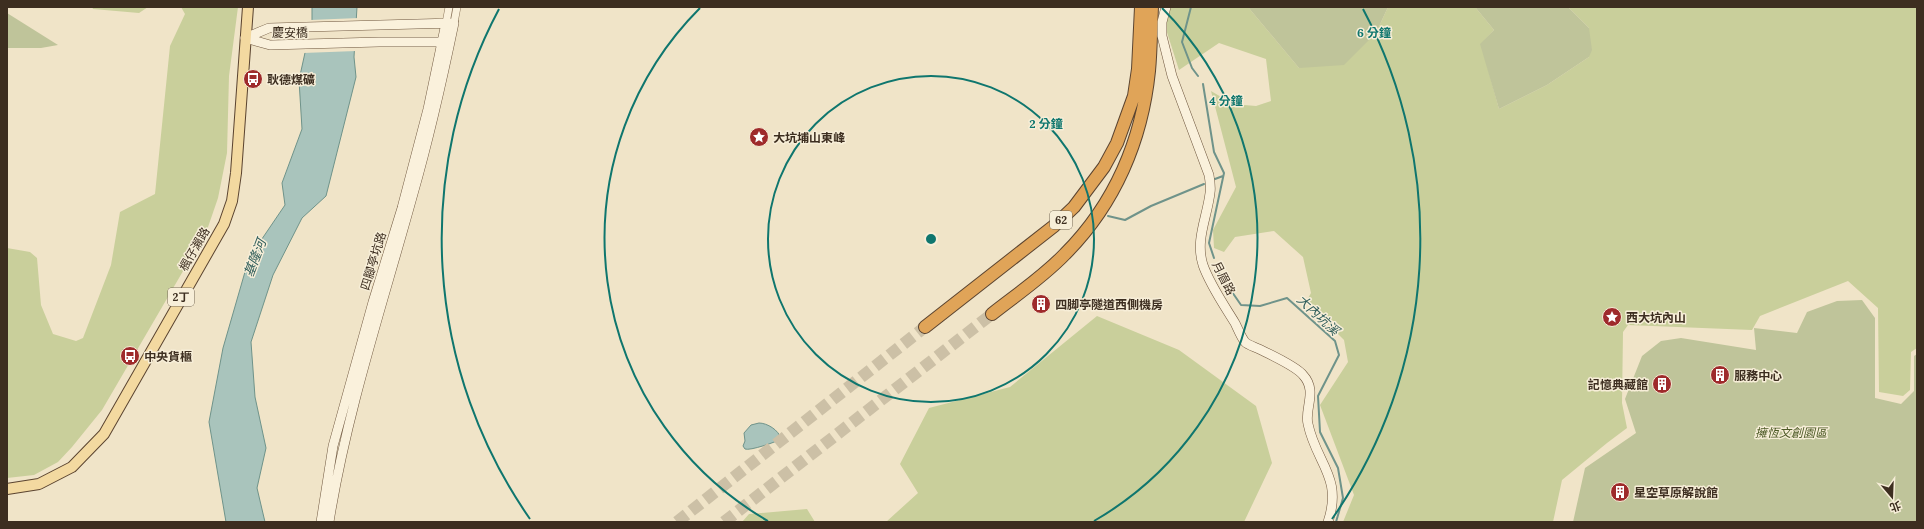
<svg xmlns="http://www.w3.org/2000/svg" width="1924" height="529" font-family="Lora,'Noto Sans TC',serif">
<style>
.green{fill:#c9cf9b}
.cemetery{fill:#bfc49a}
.water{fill:#a9c4bc;stroke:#6f938a}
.pier{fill:#f0e4c8}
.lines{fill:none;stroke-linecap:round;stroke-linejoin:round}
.stream{stroke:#6f938a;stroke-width:2}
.highway-tunnel{stroke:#ccc0a6;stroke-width:12;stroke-dasharray:12 6;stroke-linecap:butt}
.street-casing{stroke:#8d765c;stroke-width:8}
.secondary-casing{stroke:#6f573f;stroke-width:10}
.primary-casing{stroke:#5b4430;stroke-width:12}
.highway-casing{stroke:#5b4430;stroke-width:14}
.street{stroke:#faf1dc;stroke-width:7}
.secondary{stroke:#faf1dc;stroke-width:9}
.primary{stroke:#f3d9a0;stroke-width:10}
.highway{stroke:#e0a458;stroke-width:12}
.ring{fill:none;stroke:#0f766e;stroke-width:2}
.labels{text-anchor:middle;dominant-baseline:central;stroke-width:3;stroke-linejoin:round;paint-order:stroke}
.shield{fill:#f7eed8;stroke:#756857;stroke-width:1}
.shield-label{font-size:11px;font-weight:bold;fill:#3d2e20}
.street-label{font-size:12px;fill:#3d2e20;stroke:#f7eed8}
.poi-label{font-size:12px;font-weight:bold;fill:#3d2e20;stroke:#f7eed8;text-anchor:start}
.park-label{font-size:12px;font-style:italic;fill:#4d5a26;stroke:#f7eed8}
.water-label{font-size:13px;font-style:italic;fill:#2f5d5a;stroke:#f7eed8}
.centre{fill:#0f766e;stroke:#f7eed8;stroke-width:2}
.ring-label{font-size:12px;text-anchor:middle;font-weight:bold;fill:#0f766e;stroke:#f7eed8;stroke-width:3;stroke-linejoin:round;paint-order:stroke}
</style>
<rect width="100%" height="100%" fill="#f0e4c8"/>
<path class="green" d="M92 7H148L139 13 93 9Z
M181 7H238L229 76 227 153 218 198 207 230 102 410 72 447 58 462 34 475 7 478V248L30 252 37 258 41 305 53 334 76 341 83 338 111 265 120 212 155 194 170 46 185 14Z
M1169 7H1248L1299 68 1376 33 1388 7H1475L1494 30 1481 44 1499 109 1547 85 1589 57V28L1568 7H1917V348L1911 352 1910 390 1903 396 1879 392 1878 308 1848 281 1760 316 1752 330 1628 325 1623 332 1622 403 1627 428 1607 443 1562 480 1553 522H1343L1354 495 1320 405 1348 362 1344 340 1306 302 1311 293 1303 257 1274 231 1235 237 1224 252 1214 248 1213 230 1236 187 1211 91 1233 104 1256 106 1271 101 1266 59 1219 43 1179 70 1164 23Z
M1097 316 1179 350 1256 406 1272 463 1244 522H886L918 493 900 464 929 408 1010 387Z
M807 509 815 522H742L749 514Z"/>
<path class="cemetery" d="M1248 7H1388L1376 33 1344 65 1299 68Z
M1475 7H1568L1589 28 1592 50 1589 57 1547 85 1499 109 1480 44 1494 30Z
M7 13 58 45 41 48H7Z
M1862 300 1875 318V398L1901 404 1914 391V356L1917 354V522H1573L1585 468 1636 433 1625 399 1642 356 1661 341 1681 338 1756 350 1754 328 1797 333 1807 312 1837 301Z"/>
<path class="water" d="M312 7H357L354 57 356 77 326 196 302 218 273 275 251 342 255 397 266 448 257 488 265 522H226L209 422 223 348 249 258 285 205 282 183 302 129 299 80 312 21Z
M759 423C767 423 779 430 781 439 776 442 750 451 745 449L743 446 745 441 744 433 751 425Z"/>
<path class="pier" d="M359 18 356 51 303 53 310 20Z"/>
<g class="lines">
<path class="stream" d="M1191 7 1182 42 1192 68 1198 76
M1203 84 1214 152 1224 173 1209 243 1214 258
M1215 179 1223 176
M1108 216 1125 220 1151 206 1204 184
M1218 268 1219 273 1241 305 1260 306 1287 298 1335 341 1339 355 1318 396 1320 432 1338 468 1343 498 1336 522"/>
<path class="highway-tunnel" d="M677 522 925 327
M724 522 992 314"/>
<defs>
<path id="street" d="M446 23 449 7
M454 23 457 7"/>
<path id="secondary" d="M1166 7 1162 22V36L1172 76 1209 175C1210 181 1211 188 1210 193 1207 218 1195 240 1203 265 1210 285 1224 305 1235 323 1238 329 1241 337 1245 342 1248 345 1255 347 1259 349 1269 354 1296 366 1303 375 1318 391 1304 409 1308 424 1316 463 1343 477 1328 522
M245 38 269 28 454 23C442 81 429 138 413 194 383 303 347 410 329 522
M245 38 270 45 379 42H447
M321 522 333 446 373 302 402 208 428 109 446 23"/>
<path id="primary" d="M7 489 39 484 72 467 104 434 224 224 232 201 236 173 248 7"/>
<path id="highway" d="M992 314C1016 295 1043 277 1065 254 1115 204 1142 140 1149 71 1151 50 1151 28 1152 7
M925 327 1054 226 1074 207 1104 167 1117 143 1134 96 1138 69 1141 7"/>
</defs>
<use href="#street" class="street-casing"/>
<use href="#secondary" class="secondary-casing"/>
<use href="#primary" class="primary-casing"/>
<use href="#highway" class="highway-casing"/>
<use href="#street" class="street"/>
<use href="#secondary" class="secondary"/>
<use href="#primary" class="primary"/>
<use href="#highway" class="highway"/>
</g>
<g class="ring">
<circle cx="931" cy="239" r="163"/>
<path d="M768 521A326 326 0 0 1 700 8M1162 8A326 326 0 0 1 1094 521"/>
<path d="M530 519A489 489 0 0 1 499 9M1363 9A489 489 0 0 1 1332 519"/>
</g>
<defs>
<symbol id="bus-disc" viewBox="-11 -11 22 22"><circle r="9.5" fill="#9e2a2b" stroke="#f7eed8"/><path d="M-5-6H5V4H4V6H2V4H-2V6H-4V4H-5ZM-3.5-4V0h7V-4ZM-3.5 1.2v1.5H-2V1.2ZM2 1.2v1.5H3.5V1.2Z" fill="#fff"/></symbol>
<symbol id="sight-disc" viewBox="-11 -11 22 22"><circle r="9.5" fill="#9e2a2b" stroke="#f7eed8"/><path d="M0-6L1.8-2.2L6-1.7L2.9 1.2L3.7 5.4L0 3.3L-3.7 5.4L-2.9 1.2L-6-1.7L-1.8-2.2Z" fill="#fff"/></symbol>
<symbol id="building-disc" viewBox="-11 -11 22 22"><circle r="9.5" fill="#9e2a2b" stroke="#f7eed8"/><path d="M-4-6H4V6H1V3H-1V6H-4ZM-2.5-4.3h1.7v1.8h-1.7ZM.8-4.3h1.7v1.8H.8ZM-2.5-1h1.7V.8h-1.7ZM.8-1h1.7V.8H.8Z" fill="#fff"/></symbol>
</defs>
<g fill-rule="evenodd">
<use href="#bus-disc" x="242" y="68" width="22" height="22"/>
<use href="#sight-disc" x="748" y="126" width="22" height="22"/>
<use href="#building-disc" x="1030" y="293" width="22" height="22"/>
<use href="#sight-disc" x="1601" y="306" width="22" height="22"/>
<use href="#bus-disc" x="119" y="345" width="22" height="22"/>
<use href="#building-disc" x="1709" y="364" width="22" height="22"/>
<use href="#building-disc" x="1651" y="373" width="22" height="22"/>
<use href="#building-disc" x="1609" y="481" width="22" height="22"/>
</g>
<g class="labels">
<g class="shield">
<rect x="1050" y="211" width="22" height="18" rx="3"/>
<rect x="168" y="288" width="26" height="18" rx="3"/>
</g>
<g class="shield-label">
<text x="1061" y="220">62</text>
<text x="181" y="297">2丁</text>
</g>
<g class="street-label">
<text x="290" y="32">慶安橋</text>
<text transform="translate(194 249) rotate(-60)">楓仔瀨路</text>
<text transform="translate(373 261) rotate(-73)">四腳亭坑路</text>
<text transform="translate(1224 278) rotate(63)">月眉路</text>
</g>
<g class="poi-label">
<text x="267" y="79">耿德煤礦</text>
<text x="773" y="137">大坑埔山東峰</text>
<text x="1055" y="304">四脚亭隧道西側機房</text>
<text x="1626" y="317">西大坑內山</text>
<text x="144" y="356">中央貨櫃</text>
<text x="1734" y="375">服務中心</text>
<text x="1648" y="384" text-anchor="end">記憶典藏館</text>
<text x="1634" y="492">星空草原解說館</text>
</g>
<g class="park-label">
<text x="1791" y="432">擁恆文創園區</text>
</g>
<g class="water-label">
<text transform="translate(255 258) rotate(-69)">基隆河</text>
<text transform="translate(1318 315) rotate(43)">大內坑溪</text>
</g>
</g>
<circle cx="931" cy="239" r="6" class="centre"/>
<g class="ring-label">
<text x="1374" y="37">6 分鐘</text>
<text x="1226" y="105">4 分鐘</text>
<text x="1046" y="128">2 分鐘</text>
</g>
<rect width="1924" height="529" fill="none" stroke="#3d2e20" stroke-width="16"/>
<g transform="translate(1892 497) rotate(161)" stroke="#f7eed8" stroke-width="3" paint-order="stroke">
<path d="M0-3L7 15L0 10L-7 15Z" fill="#3d2e20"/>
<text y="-6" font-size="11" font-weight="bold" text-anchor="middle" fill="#3d2e20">北</text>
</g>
</svg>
